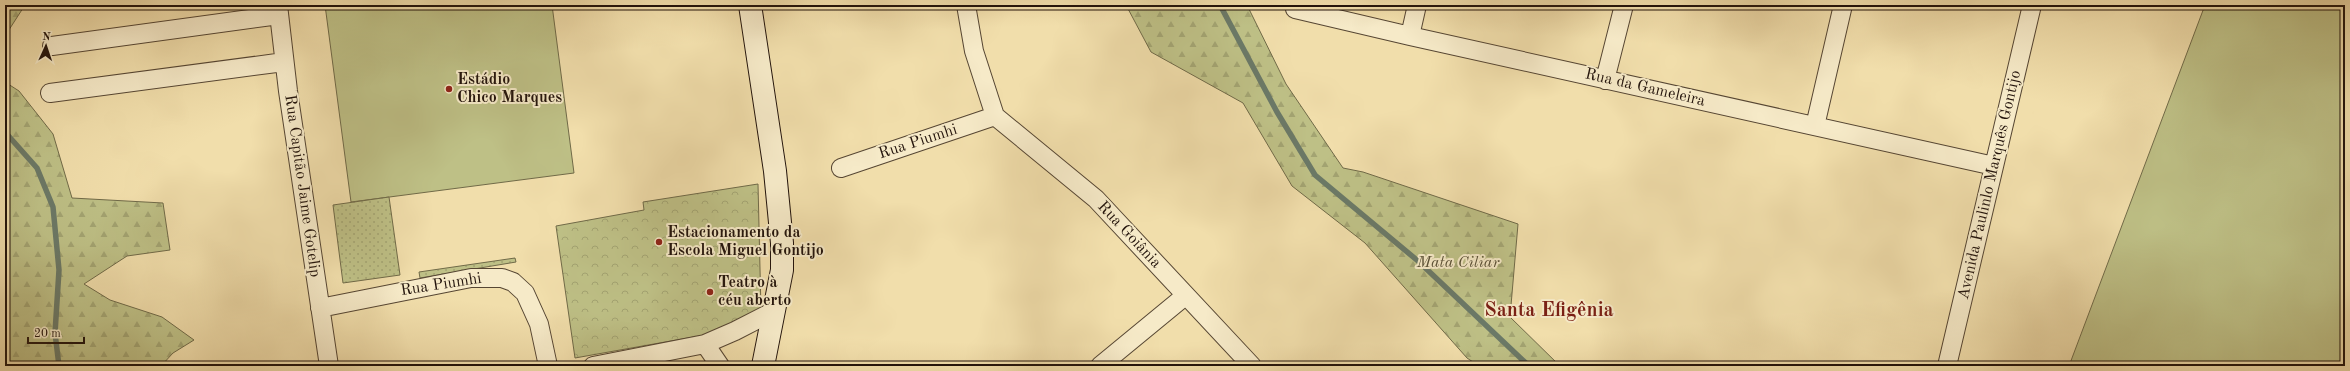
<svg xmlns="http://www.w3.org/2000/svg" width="2350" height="371" font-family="'Old Standard TT',serif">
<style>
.grass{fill:#bec086;stroke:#706a48}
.forest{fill:url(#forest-firs);stroke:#706a48}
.park{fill:url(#park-crowns);stroke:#706a48}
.garden{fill:url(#garden-dots);stroke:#706a48}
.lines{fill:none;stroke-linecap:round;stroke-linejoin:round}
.stream{stroke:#6b7967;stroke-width:5.5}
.minor-casing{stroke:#564633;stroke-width:20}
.secondary-casing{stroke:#22130b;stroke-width:24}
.minor{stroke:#f6eac8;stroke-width:18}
.secondary{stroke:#f6eac8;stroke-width:22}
.poi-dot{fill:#8f2418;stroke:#f6eac8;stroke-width:1.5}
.labels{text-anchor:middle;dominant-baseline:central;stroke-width:4;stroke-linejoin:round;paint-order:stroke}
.poi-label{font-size:16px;font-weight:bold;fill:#22130b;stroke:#f6eac8;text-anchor:start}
.street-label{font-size:16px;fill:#22130b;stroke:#f6eac8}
.park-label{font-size:16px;font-style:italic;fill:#595036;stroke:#f6eac8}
.district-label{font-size:20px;font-weight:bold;fill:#7a1f14;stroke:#f6eac8}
</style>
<defs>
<pattern id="forest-firs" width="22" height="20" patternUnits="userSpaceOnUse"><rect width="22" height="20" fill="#bec086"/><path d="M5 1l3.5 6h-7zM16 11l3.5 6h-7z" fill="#a3a472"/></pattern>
<pattern id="park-crowns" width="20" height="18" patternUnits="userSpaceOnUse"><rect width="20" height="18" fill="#bec086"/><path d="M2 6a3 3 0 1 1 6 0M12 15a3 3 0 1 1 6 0" fill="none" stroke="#a3a472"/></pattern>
<pattern id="garden-dots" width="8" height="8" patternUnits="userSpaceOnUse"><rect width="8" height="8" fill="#bec086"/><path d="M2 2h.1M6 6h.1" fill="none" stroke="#a3a472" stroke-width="1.8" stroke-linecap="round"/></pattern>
</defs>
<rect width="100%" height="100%" fill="#f1deab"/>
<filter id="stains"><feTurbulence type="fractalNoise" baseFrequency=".005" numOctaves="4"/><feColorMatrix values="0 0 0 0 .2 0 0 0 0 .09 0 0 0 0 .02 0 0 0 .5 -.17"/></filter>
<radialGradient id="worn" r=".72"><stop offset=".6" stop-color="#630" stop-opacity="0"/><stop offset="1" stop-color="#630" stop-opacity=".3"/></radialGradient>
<path class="grass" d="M325 5H552L574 173 351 202Z
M2205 5H2345V366H2069Z"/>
<path class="forest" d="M5 5H25L5 36Z
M1126 5H1247L1286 84 1343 168 1363 172 1518 224 1510 317 1560 366H1479L1467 358 1365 243 1292 186 1243 103 1151 52Z
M5 82 19 91 53 134 72 198 163 203 170 250 127 256 84 284 110 300 162 317 194 340 173 353 161 366H5Z"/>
<path class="park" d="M758 184 761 311 727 331 575 358 556 226 644 210 643 202Z"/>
<path class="garden" d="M389 197 400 275 343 283 333 205Z
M515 258 516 262 420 278 419 272Z"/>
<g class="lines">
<path class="stream" d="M1220 5 1277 112 1315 175 1418 261 1529 366
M5 132 37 168 53 207 59 270 55 333 59 366"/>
<defs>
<path id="minor" d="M278 5 288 91 329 366
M966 5 974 51 995 116
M1295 9 1410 36 1994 166
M1410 36 1417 5
M52 46 279 15
M1605 80 1624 5
M50 93 284 62
M995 116 1096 199 1252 366
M1815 126 1843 5
M841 168 995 116
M320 308 471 278H502L513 282 525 293 539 324 548 366
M705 344 720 366
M593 366 705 344 735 331 774 311
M1100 366 1185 296
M1947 366 2032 5"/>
<path id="secondary" d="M750 5 775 171 782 243V270L763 366"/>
</defs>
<use href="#minor" class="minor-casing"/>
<use href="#secondary" class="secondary-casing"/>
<use href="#minor" class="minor"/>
<use href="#secondary" class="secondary"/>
</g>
<g class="poi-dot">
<circle cx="449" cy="89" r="4"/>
<circle cx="659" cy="242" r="4"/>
<circle cx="710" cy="292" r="4"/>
</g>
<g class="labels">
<g class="poi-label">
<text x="457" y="80">Estádio<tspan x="457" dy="18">Chico Marques</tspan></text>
<text x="667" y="233">Estacionamento da<tspan x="667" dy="18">Escola Miguel Gontijo</tspan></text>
<text x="718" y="283">Teatro à<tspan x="718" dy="18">céu aberto</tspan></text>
</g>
<g class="street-label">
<text transform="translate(1645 88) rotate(13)">Rua da Gameleira</text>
<text transform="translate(918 142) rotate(-18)">Rua Piumhi</text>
<text transform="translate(1990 185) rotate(-77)">Avenida Paulinlo Marquês Gontijo</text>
<text transform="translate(302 186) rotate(82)">Rua Capitão Jaime Gotelip</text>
<text transform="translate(1129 235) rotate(47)">Rua Goiânia</text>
<text transform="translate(441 285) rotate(-9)">Rua Piumhi</text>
</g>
<g class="park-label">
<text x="1458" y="263">Mata Ciliar</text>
</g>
<g class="district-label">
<text x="1549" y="311">Santa Efigênia</text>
</g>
</g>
<rect width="2350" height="371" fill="none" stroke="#f1deab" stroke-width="20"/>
<rect x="6" y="6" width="2338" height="359" fill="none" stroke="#22130b" stroke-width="2"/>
<rect x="10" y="10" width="2330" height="351" fill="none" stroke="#22130b"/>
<g transform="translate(46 46) rotate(3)" stroke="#f6eac8" stroke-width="3" paint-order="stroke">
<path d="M0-3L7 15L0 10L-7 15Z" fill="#22130b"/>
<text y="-6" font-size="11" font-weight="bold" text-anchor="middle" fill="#22130b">N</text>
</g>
<path d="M28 337v6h56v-6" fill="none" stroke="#22130b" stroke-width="2"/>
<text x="34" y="337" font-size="12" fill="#22130b" stroke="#f6eac8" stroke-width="3" paint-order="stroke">20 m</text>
<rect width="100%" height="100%" filter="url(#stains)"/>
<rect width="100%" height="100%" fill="url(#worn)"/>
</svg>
